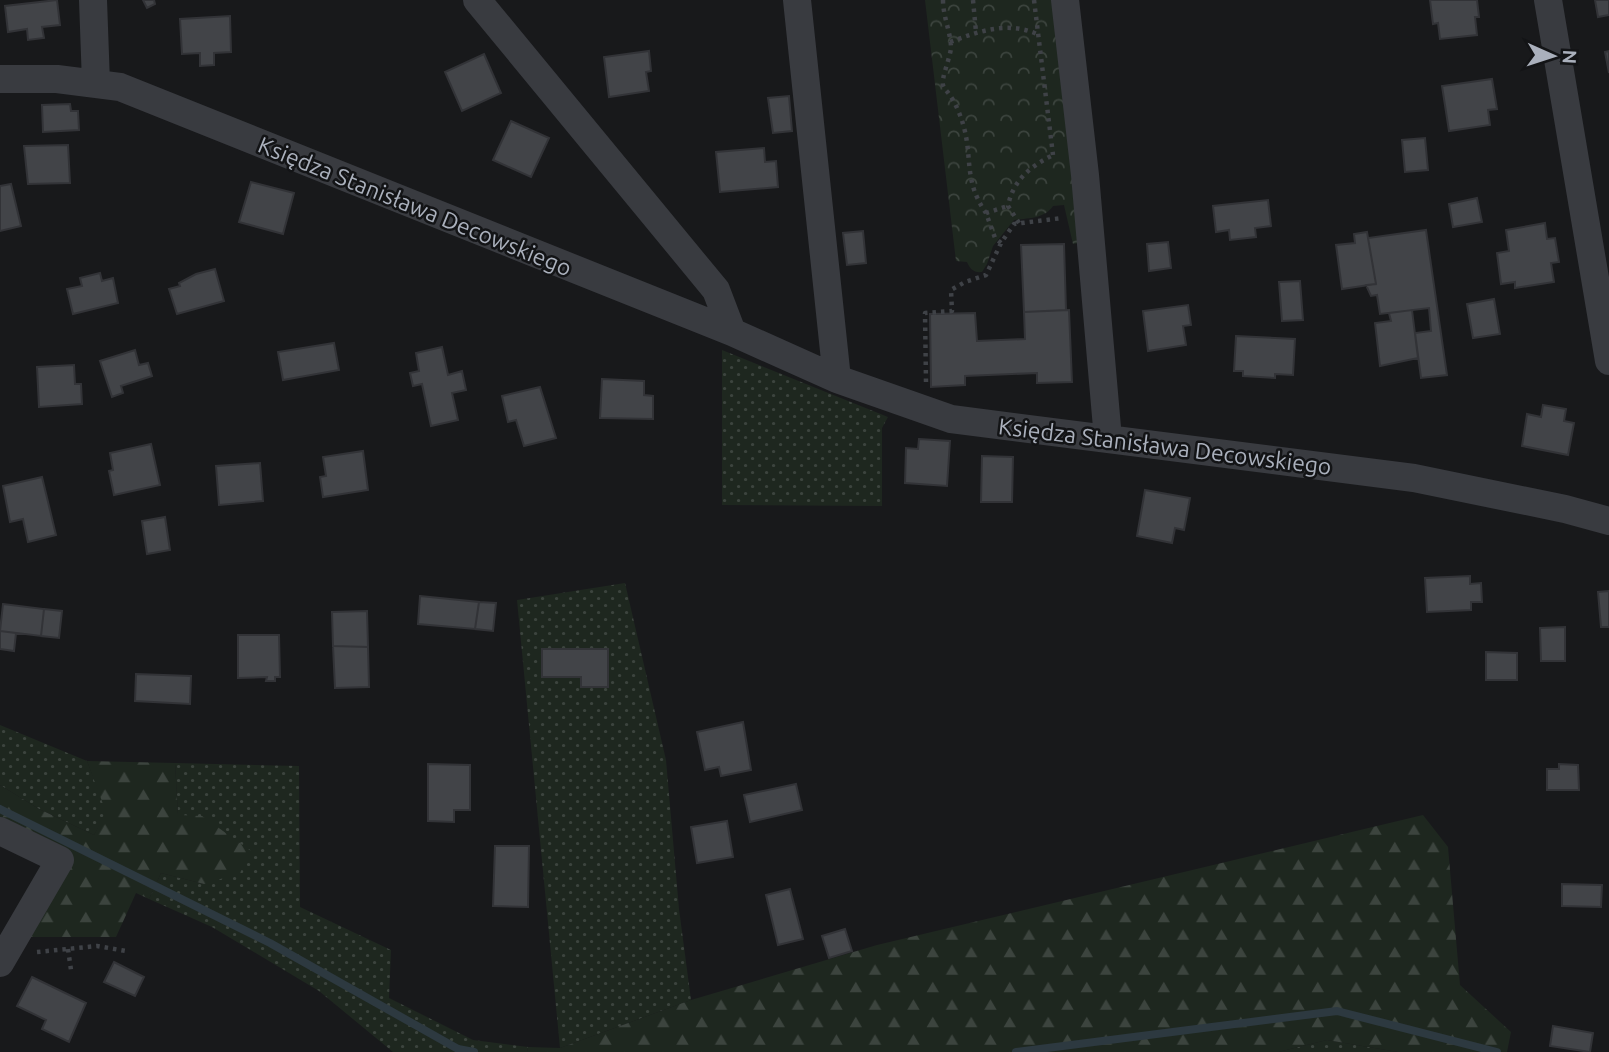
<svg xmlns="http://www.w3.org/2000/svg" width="1609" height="1052" font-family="Ubuntu,sans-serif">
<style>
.grass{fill:url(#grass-dots)}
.forest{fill:url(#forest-firs)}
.park{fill:url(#park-crowns)}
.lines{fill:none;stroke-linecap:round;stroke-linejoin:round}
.stream{stroke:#2d3940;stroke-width:8}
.building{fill:#424448;stroke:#323337;stroke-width:2}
.path{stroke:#3f4247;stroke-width:4.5;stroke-dasharray:3.5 5;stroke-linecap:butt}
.minor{stroke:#393b40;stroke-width:28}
.labels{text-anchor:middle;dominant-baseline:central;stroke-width:5;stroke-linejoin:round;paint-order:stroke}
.street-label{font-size:23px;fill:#aab0bc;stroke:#131416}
</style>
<defs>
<pattern id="grass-dots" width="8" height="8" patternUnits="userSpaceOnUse" patternTransform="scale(1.75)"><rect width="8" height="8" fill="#1e271f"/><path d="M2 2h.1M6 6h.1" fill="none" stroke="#3c443e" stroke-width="1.8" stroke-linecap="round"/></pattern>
<pattern id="forest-firs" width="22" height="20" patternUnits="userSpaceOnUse" patternTransform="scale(1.75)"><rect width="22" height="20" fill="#1e271f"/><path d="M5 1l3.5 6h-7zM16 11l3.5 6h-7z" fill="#3c443e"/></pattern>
<pattern id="park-crowns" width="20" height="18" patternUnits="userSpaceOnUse" patternTransform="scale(1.75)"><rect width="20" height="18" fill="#1e271f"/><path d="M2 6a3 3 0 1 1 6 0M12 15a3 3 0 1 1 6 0" fill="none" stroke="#3c443e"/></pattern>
</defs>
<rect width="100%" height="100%" fill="#18191b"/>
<path class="grass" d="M722 350 888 417 882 428V506L722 505Z
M625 583 666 760 679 909 691 1000 560 1048 517 600Z
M0 725 87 761 107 812 94 835 39 809 0 785Z
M175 763 299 766 300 907 391 950 389 998 473 1040 528 1047 527 1052H393L319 991 212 927 149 899 161 873 204 884 178 815Z
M1327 1040 1398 1052H1278Z"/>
<path class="forest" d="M87 761 175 763 178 815 202 816 251 851 240 873 204 884 161 873 149 899 136 893 116 937H30L72 856 0 823V785L39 809 94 835 106 812Z
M1423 815 1448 847 1460 985 1511 1032 1507 1052H1398L1327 1040 1278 1052H527L528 1047 560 1048 691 1000 877 945Z"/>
<path class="park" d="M925 0H1057L1079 243 1073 244 1064 205 1053 206C1044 219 1028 218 1014 220L993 246 987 264 982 272C974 273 970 269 967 262L956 261Z"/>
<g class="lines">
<path class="stream" d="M0 809 270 943 458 1049 474 1052
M1016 1052 1337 1011 1497 1052"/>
</g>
<path class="building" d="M57 0 60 25 42 27 44 38 28 40 27 29 8 32 5 6Z
M143 0H154L155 4 147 8Z
M1430 0H1477L1479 17H1475L1477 35 1440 39 1438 23 1433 24Z
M1595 0H1609V15L1598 17Z
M230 16 231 52 214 53V65L200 66V53L182 54 180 19Z
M649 51 651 71 646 72 649 91 609 97 604 57Z
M1609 51V73L1605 52Z
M484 54 501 93 462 111 445 72Z
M1492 79 1497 109 1488 110 1490 125 1449 131 1442 86Z
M789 96 792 131 773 133 768 98Z
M70 104 71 111H78L79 130 43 132 42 105Z
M511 121 549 138 531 177 493 160Z
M1425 138 1428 170 1405 172 1402 140Z
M68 145 70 183 28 184 24 146Z
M764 148 765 162 776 161 778 187 720 192 716 152Z
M251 182 294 193 283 234 239 222Z
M11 184 21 226 0 231V186Z
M1477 198 1482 222 1453 227 1449 204Z
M1268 200 1271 226 1255 228 1256 237 1230 240 1229 230 1216 232 1213 206Z
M1545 223 1547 239 1555 238 1559 262 1551 263 1554 282 1515 288V282L1501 284 1497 253 1509 251 1506 230Z
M1426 230 1447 375 1421 378 1415 333 1431 331 1429 308 1380 314 1377 295 1371 296 1366 285 1376 284 1368 238Z
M863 231 866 263 847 265 843 233Z
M1367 232 1376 284 1342 289 1336 245 1355 243 1354 234Z
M1168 242 1171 268 1149 271 1147 244Z
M1064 244 1066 310 1024 312 1021 245Z
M215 269 224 301 177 314 169 289 180 286 179 283 196 274Z
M100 273 102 281 113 278 118 303 73 314 67 289 82 286 80 278Z
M1300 281 1303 320 1282 321 1279 282Z
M1494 299 1500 334 1473 338 1467 304Z
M1188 305 1191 325 1183 326 1186 345 1148 351 1143 311Z
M1069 310 1072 382 1037 383V373L965 376V385L931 387 930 314 975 313 977 341 1025 339 1024 312Z
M1412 310 1418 358 1380 366 1375 323 1391 321 1389 313Z
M1236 336 1295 339 1293 375 1275 374V378L1243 376V371H1234Z
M334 343 339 370 283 380 278 352Z
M442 347 448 375 462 371 466 390 452 393 458 420 431 426 422 384 413 386 410 373 419 371 416 353Z
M135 350 139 365 148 363 152 376 121 386 123 393 112 397 100 361Z
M74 365 75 384H81L82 404 39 407 37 367Z
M602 379 644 381V395L653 396V419L600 418Z
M540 387 556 438 524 446 516 420 508 422 502 396Z
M1543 405 1566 409 1564 421 1574 423 1568 455 1522 446 1527 414 1541 417Z
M919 439 950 441 947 486 905 483 906 448 918 449Z
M151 444 160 485 114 495 109 471 113 470 110 453Z
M363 451 368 490 323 497 320 477 326 476 323 457Z
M982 456 1013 457 1012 502H981Z
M260 463 263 501 219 505 216 466Z
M42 477 56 535 28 542 23 519 10 522 3 486Z
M1145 490 1190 498 1184 530 1175 528 1172 543 1137 536Z
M165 517 170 550 147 554 142 521Z
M1470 576V584L1481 583 1482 602H1471V610L1427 612 1425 578Z
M1609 591V627H1601L1598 592Z
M420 596 479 602 475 629 418 624Z
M479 602 496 603 493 631 475 629Z
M3 604 44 609 41 636 0 631Z
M44 609 62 611 59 638 41 636Z
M367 611 368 647 333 646 332 612Z
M1565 627V661H1541L1540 628Z
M0 631 16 633 14 651 0 649Z
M238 635H279L280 677H275V681H266L267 677 238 678Z
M333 646 368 647 369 687 335 688Z
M542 649H608V687H581V677H542Z
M1486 652 1517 653V680H1486Z
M136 674 191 676 190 704 135 701Z
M743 722 751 770 721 776 719 767 705 770 697 732Z
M428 764 470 765V810H454V822L428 821Z
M1559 764 1578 765 1579 790H1547V769H1559Z
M796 784 802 810 750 822 744 795Z
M727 821 733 857 697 863 691 827Z
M495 846H529L528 907 493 906Z
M1562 884 1602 885 1601 907 1562 906Z
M790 889 803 939 778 945 766 895Z
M845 929 852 951 829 958 822 936Z
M114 962 144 977 135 996 104 982Z
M32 977 86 1003 69 1042 42 1029 46 1020 17 1006Z
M1553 1026 1593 1033 1590 1052 1550 1046Z"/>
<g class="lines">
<path class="path" d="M943 0C943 17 951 33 951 48 950 58 941 79 943 85 944 89 947 91 949 94 955 102 960 114 963 124 973 157 963 180 986 213
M973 0 976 32
M1034 0 1053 155
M950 42C980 31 1007 21 1037 34
M1019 223 1008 206C1013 180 1031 166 1053 155V157
M1001 243 995 238 986 213 1008 206
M926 382 925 313 952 311 951 290 965 282 986 275 1001 243 1014 224 1062 218
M68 949 71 970
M37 952 97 946 126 951"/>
<path class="minor" d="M93 0 96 83
M477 0 716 290 732 332
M797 0 837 379
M1065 0 1085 175 1108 439
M1548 0 1609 361
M0 79H57L120 87 732 332 837 379 951 419 1414 478 1565 509 1609 521
M0 831 60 860 0 963"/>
</g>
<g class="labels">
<g class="street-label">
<text transform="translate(415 206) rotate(22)">Księdza Stanisława Decowskiego</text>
<text transform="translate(1165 446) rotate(7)">Księdza Stanisława Decowskiego</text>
</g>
</g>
<g transform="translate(1553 56) rotate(93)" stroke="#131416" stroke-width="5" paint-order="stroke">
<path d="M0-5L12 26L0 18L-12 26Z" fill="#aab0bc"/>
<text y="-10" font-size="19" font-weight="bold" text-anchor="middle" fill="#aab0bc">N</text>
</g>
</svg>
